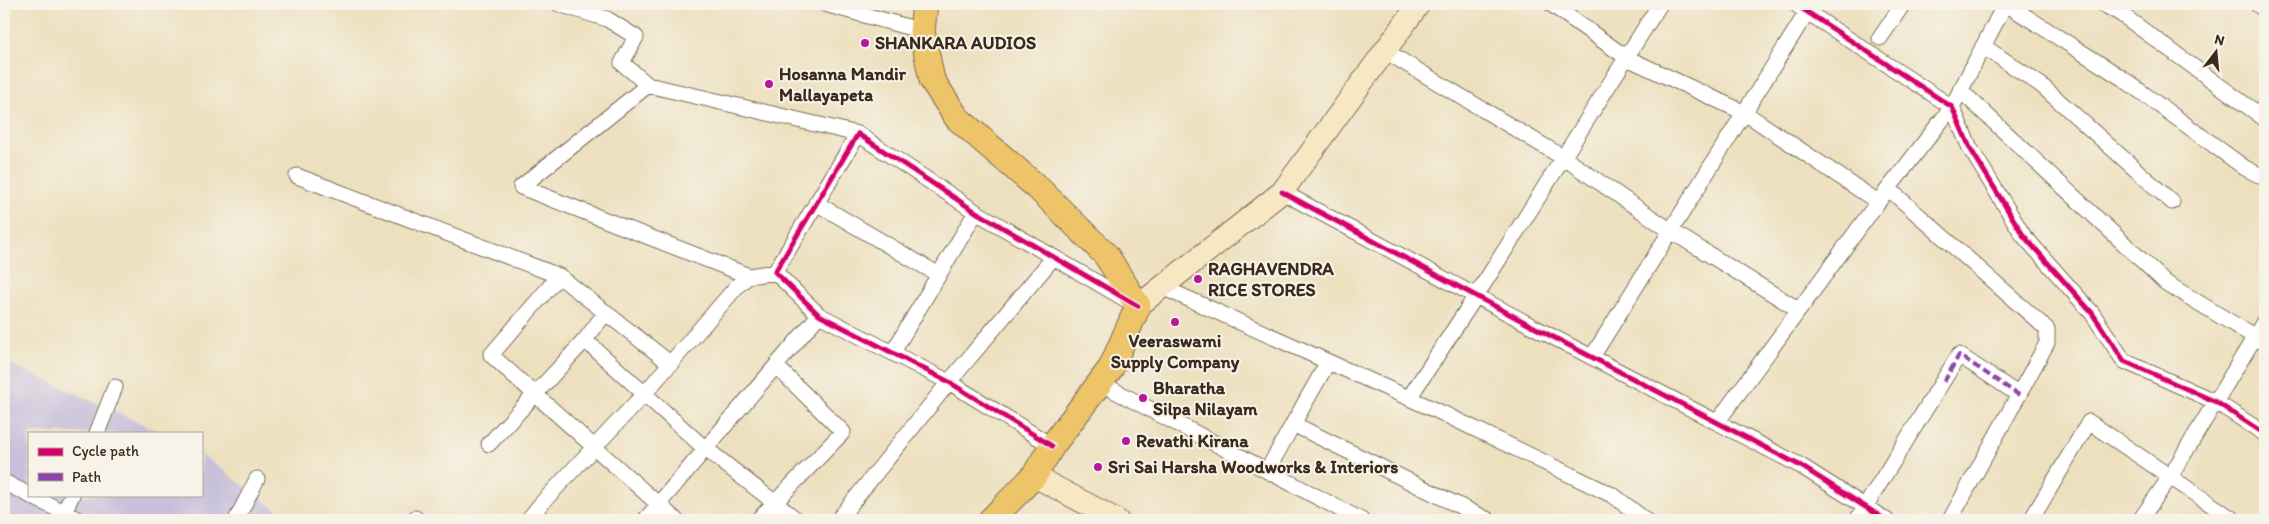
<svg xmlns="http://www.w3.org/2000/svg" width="2269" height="524" font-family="Itim,sans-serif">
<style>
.industrial{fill:#c6c0da}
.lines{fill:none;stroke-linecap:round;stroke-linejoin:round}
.street-casing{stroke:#796a56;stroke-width:17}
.secondary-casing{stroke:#796a56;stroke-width:24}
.primary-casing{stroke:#796a56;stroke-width:27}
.street{stroke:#fff;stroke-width:15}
.secondary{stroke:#f8e7c3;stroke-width:22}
.primary{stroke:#eec469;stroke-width:25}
.quiet{stroke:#8e44ad;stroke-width:4;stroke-dasharray:8 4;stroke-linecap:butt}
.cycleway-casing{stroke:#f7f3e8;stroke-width:8}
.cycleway{stroke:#d6006c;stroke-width:5}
.poi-dot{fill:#b5179e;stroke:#f7f3e8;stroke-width:2}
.labels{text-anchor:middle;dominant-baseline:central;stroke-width:4;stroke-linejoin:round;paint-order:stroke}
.poi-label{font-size:18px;font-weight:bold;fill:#3b2a1e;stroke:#f7f3e8;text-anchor:start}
</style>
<rect width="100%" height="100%" fill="#f7f3e8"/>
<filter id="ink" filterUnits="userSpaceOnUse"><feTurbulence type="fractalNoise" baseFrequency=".02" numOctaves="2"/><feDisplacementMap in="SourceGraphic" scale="10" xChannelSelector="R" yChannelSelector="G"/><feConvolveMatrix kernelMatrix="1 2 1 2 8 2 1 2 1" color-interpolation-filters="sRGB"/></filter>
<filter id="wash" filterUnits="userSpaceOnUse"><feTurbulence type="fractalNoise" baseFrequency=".0096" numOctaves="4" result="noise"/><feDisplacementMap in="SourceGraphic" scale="20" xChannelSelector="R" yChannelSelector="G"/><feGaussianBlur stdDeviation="1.12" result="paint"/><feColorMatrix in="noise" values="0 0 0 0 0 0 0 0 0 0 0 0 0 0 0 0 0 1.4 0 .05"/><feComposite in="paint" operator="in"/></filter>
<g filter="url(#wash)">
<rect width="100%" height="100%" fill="#ede0bf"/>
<path class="industrial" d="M4 361 162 433H29V495H201V454L282 514 279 520H4Z"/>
</g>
<g filter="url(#ink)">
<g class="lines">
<defs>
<path id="street" d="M559 4 607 19 636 37 622 63 648 85
M825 4 922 31
M1551 4 1627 58 1745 113 1878 202
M1795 4 1952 107 1970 148 2023 235 2092 313 2124 361 2216 402 2265 434
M2006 4 2122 78 2245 168 2265 178
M2103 4 2121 14 2265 119
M2257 4 2265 10
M1880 38 1903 4
M1983 46 2041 85 2172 202
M1385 51 1564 158 1671 231 1799 310
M1960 90 2166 283 2265 343
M297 176 559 276 671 364
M1889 189 2047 329V343L1950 520
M1282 192 1530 325 1801 466 1886 520
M816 203 939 275
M559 276 491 355 676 520
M749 276 521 187 648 85 858 134
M1162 287 1442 413 1614 496 1645 520
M585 340 701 445 797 520
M893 352 976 212
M1592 357 1812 4
M1328 362 1293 424 1488 520
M1100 383 1361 520
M1409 398 1476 296 1660 4
M1718 421 1878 202 1952 107 2005 4
M97 433 115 387
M489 444 585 340 606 312
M1052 446 949 382 819 315 775 272 858 134 976 212 1132 303
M1267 471 1293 424
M4 482 29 495
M29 495 79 520
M415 518 418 520
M61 520 72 495
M236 520 257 479
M528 520 540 505 645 393 738 285 749 276 775 272
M645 520 819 315
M758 520 843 432 777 367
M838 520 949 382 1053 258
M1857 520 1959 355 2019 395
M2031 520 2089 422 2234 520
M2140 520 2170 477 2265 320"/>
<path id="secondary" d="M1138 306 1282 192 1419 4
M1034 476 1117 520"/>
<path id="primary" d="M925 4 922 31 932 80 957 118 1038 188 1106 255 1138 306 1111 368 1052 446 1034 476 991 520"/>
</defs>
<use href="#street" class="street-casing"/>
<use href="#secondary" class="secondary-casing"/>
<use href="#primary" class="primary-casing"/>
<use href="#street" class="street"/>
<use href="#secondary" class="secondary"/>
<use href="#primary" class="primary"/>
<path class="quiet" d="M1944 382 1959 355 2019 395"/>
<defs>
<path id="cycleway" d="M1795 4 1952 107 1970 148 2023 235 2092 313 2124 361 2216 402 2265 434
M1282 192 1530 325 1801 466 1886 520
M1052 446 949 382 819 315 775 272 858 134 976 212 1138 306"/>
</defs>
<use href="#cycleway" class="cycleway-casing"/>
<use href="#cycleway" class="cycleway"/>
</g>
</g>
<g class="poi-dot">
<circle cx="865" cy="43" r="5"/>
<circle cx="769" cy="84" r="5"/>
<circle cx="1198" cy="279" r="5"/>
<circle cx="1175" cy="322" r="5"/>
<circle cx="1143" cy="398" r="5"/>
<circle cx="1126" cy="441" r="5"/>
<circle cx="1098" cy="467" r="5"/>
</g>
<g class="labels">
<g class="poi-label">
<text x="875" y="43">SHANKARA AUDIOS</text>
<text x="779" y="74">Hosanna Mandir<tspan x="779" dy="21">Mallayapeta</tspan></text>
<text x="1208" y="269">RAGHAVENDRA<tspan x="1208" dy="21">RICE STORES</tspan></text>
<text x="1175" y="341" text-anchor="middle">Veeraswami<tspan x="1175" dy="21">Supply Company</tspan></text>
<text x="1153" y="388">Bharatha<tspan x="1153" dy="21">Silpa Nilayam</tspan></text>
<text x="1136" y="441">Revathi Kirana</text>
<text x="1108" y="467">Sri Sai Harsha Woodworks &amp; Interiors</text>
</g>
</g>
<rect width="2269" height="524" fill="none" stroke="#f7f3e8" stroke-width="20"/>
<rect x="28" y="432" width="175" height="65" fill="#f7f3e8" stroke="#aca397"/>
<rect x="38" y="448" width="25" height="8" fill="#d6006c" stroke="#aca397"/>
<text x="72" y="456" font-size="15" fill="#3b2a1e">Cycle path</text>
<rect x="38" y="473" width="25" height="8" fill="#8e44ad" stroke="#aca397"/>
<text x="72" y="482" font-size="15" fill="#3b2a1e">Path</text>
<g transform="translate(2216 52) rotate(16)" stroke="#f7f3e8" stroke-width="4" paint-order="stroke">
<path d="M0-4L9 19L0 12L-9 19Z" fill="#3b2a1e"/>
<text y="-8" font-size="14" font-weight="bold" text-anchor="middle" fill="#3b2a1e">N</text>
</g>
</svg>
